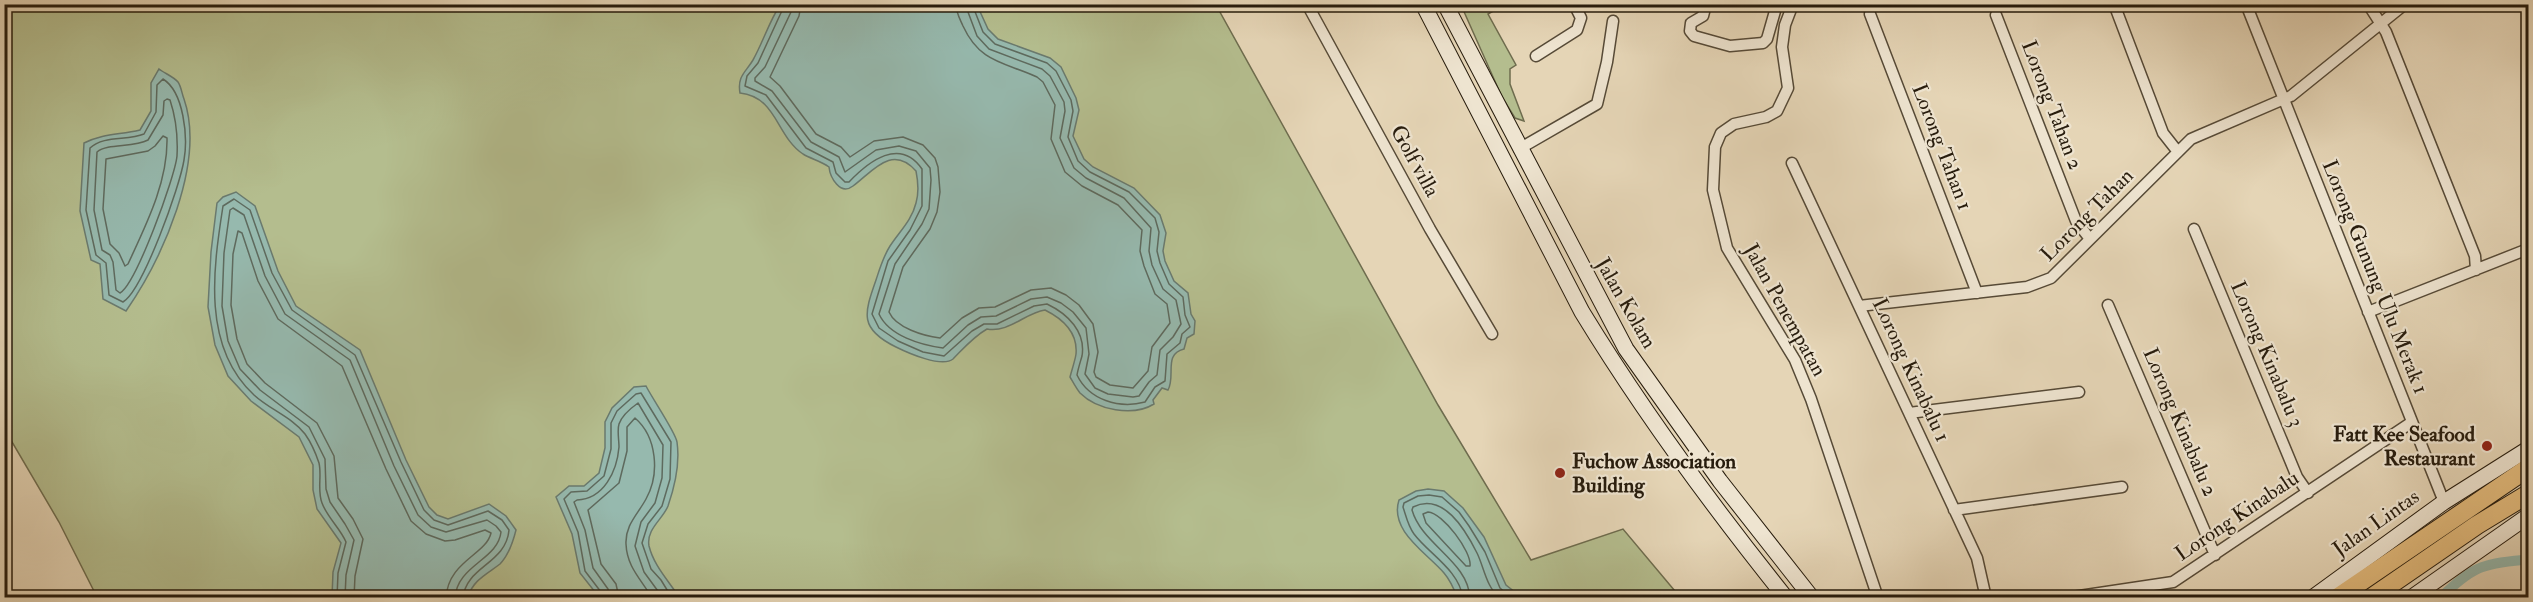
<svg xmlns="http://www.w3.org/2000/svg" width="2533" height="602" font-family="'IM FELL Double Pica',serif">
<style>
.green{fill:#b4bd8e;stroke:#6e6c4e;stroke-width:1.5}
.water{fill:#96b9ae;stroke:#6a7a6e;stroke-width:1.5}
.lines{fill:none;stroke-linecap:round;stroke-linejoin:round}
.shore{stroke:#5e6a5e;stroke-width:1.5}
.canal{stroke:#96b9ae;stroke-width:10}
.minor-casing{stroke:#564a37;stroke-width:13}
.secondary-casing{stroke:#271c0d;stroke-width:17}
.trunk-casing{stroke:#271c0d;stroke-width:20}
.minor{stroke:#eee4d0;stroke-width:10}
.secondary{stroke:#eee4d0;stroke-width:15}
.trunk{stroke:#e2ba7b;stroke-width:18}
.poi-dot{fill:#8f2418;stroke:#eee4d0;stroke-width:2}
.labels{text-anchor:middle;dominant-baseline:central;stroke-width:4.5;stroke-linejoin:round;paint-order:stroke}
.street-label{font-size:21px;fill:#271c0d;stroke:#eee4d0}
.poi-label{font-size:21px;font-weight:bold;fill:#271c0d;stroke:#eee4d0;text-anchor:end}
</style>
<rect width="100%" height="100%" fill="#e5d5b6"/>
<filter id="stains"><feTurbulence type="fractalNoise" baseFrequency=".00333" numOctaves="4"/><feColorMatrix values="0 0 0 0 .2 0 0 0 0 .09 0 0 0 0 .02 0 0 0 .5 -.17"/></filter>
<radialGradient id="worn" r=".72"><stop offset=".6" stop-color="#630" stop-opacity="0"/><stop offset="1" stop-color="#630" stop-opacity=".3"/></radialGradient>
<path class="green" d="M4 5H1216L1438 405 1531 560 1623 529 1680 597H97L59 522 5 430Z
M1461 5H1504L1488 14 1516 65 1510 69V84L1524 121 1515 118 1502 97Z"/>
<path class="water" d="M780 5H977L988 29 998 39 1050 58 1061 67 1076 98 1079 110 1073 136 1084 159 1093 167 1134 188 1160 215 1166 233 1163 251 1165 261 1174 281 1188 293 1191 314 1195 321 1194 334 1187 338 1184 349C1163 354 1176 376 1168 390L1162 388 1153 400 1154 404C1133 417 1097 410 1080 393 1076 388 1073 382 1070 377 1072 369 1075 361 1076 354 1078 332 1063 319 1045 310 1025 313 1009 333 987 329 973 337 964 348 953 359 942 368 908 353 896 347 859 329 864 314 876 280 880 268 883 257 890 246 899 232 912 220 916 203 919 193 918 181 916 171 892 144 873 171 853 186 840 196 830 177 829 167 821 161 811 159 803 154 776 136 777 97 740 93 737 76 746 72 753 60 763 42 769 22 780 5Z
M159 69C164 73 174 77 178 82 181 86 182 94 184 99 206 163 162 259 126 311L103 299 100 264 91 260 80 211 84 143C104 133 119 135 140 130L151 111V83Z
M236 192 255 206 278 271 296 306 360 350 406 460 429 507 437 515 448 519 489 504 506 516 516 530C513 542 509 555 500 564 487 574 473 580 468 597H332L333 572 341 543 317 509 313 490V465L299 437 251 401 228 376 215 345 208 307 211 252 217 203 223 197Z
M646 386C652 398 676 433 677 442 680 463 675 486 668 506 663 519 646 529 649 546 654 566 668 580 679 597H599L580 573 572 534 556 497 569 486H584L599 473 605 448V422L612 408 634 387Z
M1428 489 1444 491 1463 508 1484 537 1506 585 1516 593 1517 597H1457C1454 589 1450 580 1444 573 1427 553 1389 531 1399 500L1416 491Z"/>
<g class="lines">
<path class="shore" d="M785 4 758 63 747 76 745 86 766 95 806 148 833 162 836 173 845 182H849C869 161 900 137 922 169V206L910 230 888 261 872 314 879 328 898 341 923 352 944 356 972 331 984 324H997L1034 306 1047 304C1068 314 1086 332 1082 356 1080 363 1078 369 1077 375 1089 400 1119 409 1145 402L1155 387 1165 381 1167 354 1180 343 1182 334 1190 327 1185 315 1183 297 1169 284 1160 263 1157 251 1159 232 1155 218 1129 192 1090 172 1078 161 1068 137 1073 111 1071 100 1056 71 1047 63 995 44 983 32 972 4
M792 4 791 12 765 67 755 78V81L772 91 811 142 839 157 845 172 876 150 899 146 916 151 930 168 931 180 929 209 922 224 895 264 879 314C889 336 921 345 943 348L968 325 981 317 996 316 1031 299 1047 297 1061 303 1073 312 1086 328 1089 354 1085 374 1095 388 1108 394 1133 397 1139 396 1149 382 1157 375 1160 350 1173 337 1181 324 1176 300 1163 289 1152 265 1149 251 1151 228 1124 198 1086 178 1074 168 1060 138 1065 111 1064 102 1050 76 1042 69 989 49 977 36 965 4
M801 4 799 16 770 77 780 86 816 134 841 147 850 157 874 141 903 137 923 145 935 158 938 167 940 192 937 212 930 229 903 267 889 312C896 328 924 336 940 338L962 318 979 308 995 307 1031 290 1051 288 1066 295 1079 305 1093 324 1098 352 1094 372 1096 377 1110 385 1133 388 1148 371 1152 347 1170 323 1167 304 1155 294 1144 266 1140 251 1142 230 1118 205 1082 186 1065 172 1051 139 1055 105 1043 82 1037 77C1004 62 980 63 963 26 960 19 956 13 956 4
M163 79C184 92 188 137 184 160 180 186 143 290 123 302L109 295 106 263 96 255 86 210 90 148C104 135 127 141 144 134L156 112 157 85Z
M167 99 170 100C176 118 178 137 177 156 175 177 136 284 120 293L116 290 113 262 110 255 102 250 94 210 97 152C108 143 133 148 148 140L163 115 164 101Z
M163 136 167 138C168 182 146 225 128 264L125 266 119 253 110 244 103 209 106 159 148 151 155 146Z
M1428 512C1443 513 1472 552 1470 566H1466L1426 523 1423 514Z
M337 598 338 573 346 542C340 528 327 517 322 503 317 490 322 476 319 463 316 454 310 441 305 434 293 418 269 409 254 395 202 347 213 270 223 206L234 199 250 210 272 273 292 310 355 355 401 462 424 510 434 520 448 525 488 511 502 520 509 530C506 564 466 566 463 598
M345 598 346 575 354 540 345 524 330 502 326 489 325 459 309 427 260 390 240 369 228 341 222 306 224 253 230 210 233 208 244 215 265 276 285 314 350 360 394 466 418 515 431 527 446 532 487 520 496 526 501 532C498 560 457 565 455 598
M354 598 355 576 363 539 353 519 338 498 334 456 317 423 265 383 247 364 237 339 231 305 233 254 238 231 242 233 258 281 278 319 342 366 386 469 411 521 426 534 445 541 455 540 485 530 491 533C486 555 448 561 446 598
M603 598 601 592 585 571 578 532 564 499 571 492 587 491 604 476 611 449V423L617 411 636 394 641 393 671 442 670 479 662 506 648 524 642 543 651 569 661 580 672 598
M610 598 608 589 593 568 585 530 574 502 577 500C604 499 617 471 619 447 619 440 617 430 619 424 622 415 631 408 638 403L663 445 662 478 655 503 641 522 635 546 644 572 663 598
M619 598 616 584 601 564 588 510 619 483 627 451V427L635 418C657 437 660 474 646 499 638 514 625 525 626 544 627 568 642 580 652 598
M1463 598C1459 570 1429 554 1414 534 1408 526 1406 516 1403 507L1404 503 1418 496 1429 495 1442 497 1459 512 1469 526 1485 552 1500 588 1511 598
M1470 598C1468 561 1422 545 1412 510L1413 507C1443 492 1465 529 1477 553 1484 567 1486 587 1500 598"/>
<path class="canal" d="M2440 598C2473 568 2478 564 2523 560L2528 562"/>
<defs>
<path id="minor" d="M1307 4 1430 229 1492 334
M1706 4 1703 16 1691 23 1690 31 1694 36 1730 46 1763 43 1767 39 1777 4
M1793 4 1785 25 1782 47 1788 88 1777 111 1766 117 1734 124 1721 133 1715 147 1713 190 1727 248 1795 360 1811 399 1878 598
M2114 4 2163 133 2178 152
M2246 4 2444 502
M2368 4 2386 32 2475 256 2476 270
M1870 14 1977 293
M1996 15 2076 221 2090 239
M1536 56 1577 30 1581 18 1574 4
M1519 149 1597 104 1607 62 1613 21
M1792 163 1977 558 1986 598
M2194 229 2297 477 2308 493
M2108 305 2215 555
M1859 306 2027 287 2051 278 2191 139 2291 96 2405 4
M2368 312 2528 249
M1909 413 2079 392
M1954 510 2122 487
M2066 598 2173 582 2412 422"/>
<path id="secondary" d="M1423 4 1582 312C1643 412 1713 507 1786 598
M1445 4 1626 349 1720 481 1812 598
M2312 598 2444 502 2528 449
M2411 598 2528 516"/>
<path id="trunk" d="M2337 598 2528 468
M2371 598 2477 525 2528 494"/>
</defs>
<use href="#minor" class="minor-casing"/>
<use href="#secondary" class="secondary-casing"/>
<use href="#trunk" class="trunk-casing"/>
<use href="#minor" class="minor"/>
<use href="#secondary" class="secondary"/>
<use href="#trunk" class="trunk"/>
</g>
<g class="poi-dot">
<circle cx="2487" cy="446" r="6"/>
<circle cx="1560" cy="473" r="6"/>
</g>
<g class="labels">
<g class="street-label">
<text transform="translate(2052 105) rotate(69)">Lorong Tahan 2</text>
<text transform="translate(1942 147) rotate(69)">Lorong Tahan 1</text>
<text transform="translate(1415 161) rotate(61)">Golf villa</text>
<text transform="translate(2087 215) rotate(-45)">Lorong Tahan</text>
<text transform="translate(2375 277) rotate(68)">Lorong Gunung Ulu Merak 1</text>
<text transform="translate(1626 303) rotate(60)">Jalan Kolam</text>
<text transform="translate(1785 310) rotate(61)">Jalan Penempatan</text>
<text transform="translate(2267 354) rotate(67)">Lorong Kinabalu 3</text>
<text transform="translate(1911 370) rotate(65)">Lorong Kinabalu 1</text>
<text transform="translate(2180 422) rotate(67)">Lorong Kinabalu 2</text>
<text transform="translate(2237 516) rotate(-34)">Lorong Kinabalu</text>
<text transform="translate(2376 523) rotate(-35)">Jalan Lintas</text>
</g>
<g class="poi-label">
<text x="2475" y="434">Fatt Kee Seafood<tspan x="2475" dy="24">Restaurant</tspan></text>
<text x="1572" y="461" text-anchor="start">Fuchow Association<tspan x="1572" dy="24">Building</tspan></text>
</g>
</g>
<rect width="2533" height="602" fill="none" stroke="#e5d5b6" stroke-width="24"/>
<rect x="6" y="6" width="2521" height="590" fill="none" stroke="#271c0d" stroke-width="3"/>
<rect x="12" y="12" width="2509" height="578" fill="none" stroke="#271c0d" stroke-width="1.5"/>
<rect width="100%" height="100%" filter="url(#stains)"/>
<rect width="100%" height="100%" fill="url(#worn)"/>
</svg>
